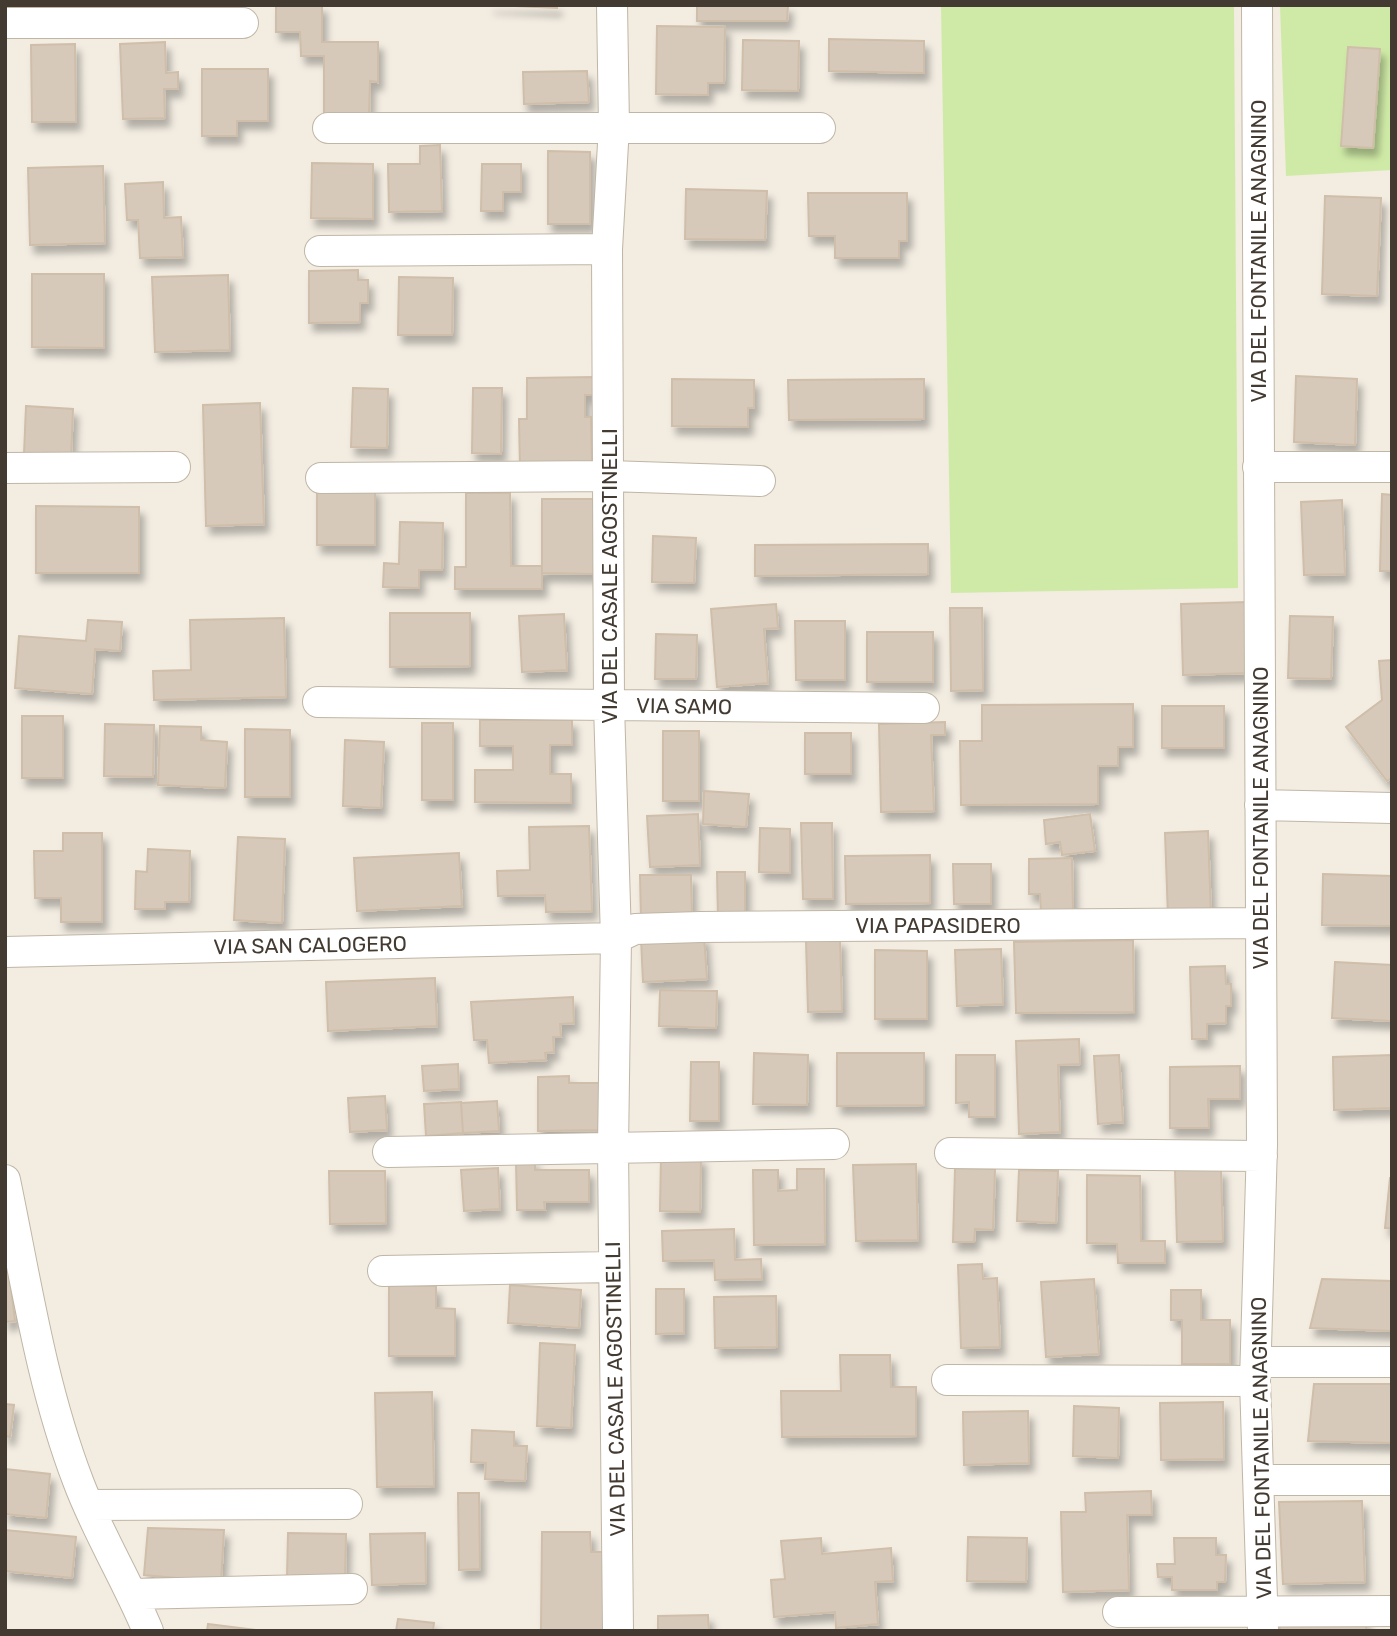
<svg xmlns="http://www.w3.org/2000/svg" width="1397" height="1636" font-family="Rubik,sans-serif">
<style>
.green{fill:#cfeaa6}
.building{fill:#d7c9b9;stroke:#cfbea9;stroke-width:2;filter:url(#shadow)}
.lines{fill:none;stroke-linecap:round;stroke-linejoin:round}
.minor-casing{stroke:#c0b6a6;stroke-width:32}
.minor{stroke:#fff;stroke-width:30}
.labels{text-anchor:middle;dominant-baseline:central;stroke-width:7;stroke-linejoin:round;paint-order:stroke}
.street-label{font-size:21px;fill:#433b32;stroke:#fff}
</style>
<defs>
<filter id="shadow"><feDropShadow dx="4.5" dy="8" stdDeviation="3.5" flood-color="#0004"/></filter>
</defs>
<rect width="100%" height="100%" fill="#f2ece1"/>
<path class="green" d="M941 5H1234L1238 588 951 593Z
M1280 5H1392V170L1286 176Z"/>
<path class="building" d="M22 5H79L80 7 22 8Z
M276 5H322V42H378V82L370 81 369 115H324V56H301L300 32H276Z
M489 5H557V8Z
M697 5H788L787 21H697Z
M657 26 725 27 724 83H708V95L656 94Z
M829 39 924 41V73L829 71Z
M743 40 799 41 798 91 742 90Z
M165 42 166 73 178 72V89H164L165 118 123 119 120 44Z
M75 44 76 122H32L31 45Z
M1348 47 1380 49 1373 148 1341 146Z
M202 69H268V121H237V136H202Z
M587 71 589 102 524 104 523 72Z
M440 145 442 211 389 212 388 164H420V146Z
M548 151 590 152V224H548Z
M312 163 373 164V219L311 218Z
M482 164H521V192H503V211H481Z
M103 166 105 243 30 245 28 168Z
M163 182 164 218 181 217 183 257 140 258 138 220H127L125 184Z
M686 189 767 191 765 240 685 239Z
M808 193H907V241H899V258H835V236H809Z
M1325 196 1381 198 1377 296 1322 294Z
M358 270V280H368V303H360V322L309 323V271Z
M32 274H104V348L32 347Z
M228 275 230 350 155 352 152 277Z
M399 277 453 278 452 335H398Z
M1296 376 1357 379 1355 445 1294 442Z
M594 377V395H585V417H591L592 466 520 467 519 419H527V378Z
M672 379 754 380V408H748V427L672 426Z
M924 379V419L789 420 788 380Z
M353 388 388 389 387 448 351 447Z
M473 388H502L501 454 472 453Z
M260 403 264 524 206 526 203 405Z
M26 406 73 409 71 456 24 454Z
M317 488H375V545H317Z
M466 493H510L511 566H542V589H455V567H466Z
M1382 494 1392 495V571H1380Z
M542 499H597V574L542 573Z
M1342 500 1345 574 1304 575 1301 502Z
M36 506 139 507V573H36Z
M400 522 443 523 442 570H419V588L383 587 384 563 399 564Z
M653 536 696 538 694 583 652 582Z
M928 544V574L755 576V545Z
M1247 602 1249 673 1183 675 1181 604Z
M776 604 778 628 764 629 768 683 717 687 711 609Z
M950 608H982L983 690 951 691Z
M390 613H470V666L390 667Z
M564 614 567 670 522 672 519 616Z
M1290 616 1333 617 1331 679 1288 678Z
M284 618 286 697 154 700 153 671 191 670 190 620Z
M88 620 122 622 120 651 95 649 92 694 15 688 19 636 86 641Z
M795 621H845V680H796Z
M867 632H933V682H867Z
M656 634 697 635 696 679H655Z
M1392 660V778L1387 781 1346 727 1382 700 1379 661Z
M1133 704V747H1118V766H1098V804L961 805 960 741H982V705Z
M1162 706H1224V748H1162Z
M22 716H63V778H22Z
M480 720H572V745H550V774H571V803L475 802V770H513V746H480Z
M945 722V735H931L934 811 881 812 879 724Z
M422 723H453V800H422Z
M105 724 154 725 153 777 104 776Z
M160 726 201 727V740L227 742 225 788 158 785Z
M245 729 290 730V797H245Z
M663 731H699V801H663Z
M805 733H851V774H805Z
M345 740 384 742 381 808 343 806Z
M704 791 749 794 746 827 703 824Z
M698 814 700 865 650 867 647 816Z
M1090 814 1095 851 1062 855 1060 842 1046 844 1044 820Z
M801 823H832L833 899H803Z
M589 826 592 911 546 912 545 895 498 896 497 871 530 870 529 827Z
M760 828 790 829V873L759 872Z
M1208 831 1211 916 1168 917 1165 833Z
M63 833H102V922H61V898H35L34 851H63Z
M238 837 285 839 282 923 234 920Z
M148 849 190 851 189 902H165V909H135L136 871 147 872Z
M459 853 462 906 357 911 354 858Z
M930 855V903L846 904 845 856Z
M1072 858 1073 912 1041 913 1040 894H1029V859Z
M953 864H991V904H954Z
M717 872H745V918H718Z
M1323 874 1392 876V926L1322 925Z
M640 875H691L692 919H641Z
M704 936 707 979 643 982 641 939Z
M840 939 842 1011 808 1012 806 940Z
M1133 940 1134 1012 1016 1013 1014 942Z
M1001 949 1003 1004 957 1006 955 950Z
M875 950 927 951V1019H875Z
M1335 962 1392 965V1021L1332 1018Z
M1225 966 1226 984H1231V1006H1226V1023L1207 1024V1039H1192L1190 967Z
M435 978 437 1026 328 1031 326 982Z
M660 990 717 991 716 1028 659 1026Z
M573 997 574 1023 560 1024 561 1037H553L554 1052 545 1053 546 1060 489 1063 487 1040H474L471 1002Z
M1079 1039 1080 1064 1058 1065 1060 1132 1019 1134 1016 1041Z
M754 1053 808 1055 807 1105 753 1104Z
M837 1053H924V1105L837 1106Z
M956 1055H995V1117H969V1102L956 1103Z
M1119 1055 1123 1122 1098 1124 1094 1056Z
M1392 1055V1108L1334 1110 1333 1057Z
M691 1062H719V1121H690Z
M458 1064 459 1089 424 1091 422 1066Z
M1240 1066V1099H1208L1209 1128H1170V1067Z
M569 1076V1083H600L601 1130 538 1131V1077Z
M385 1096 387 1130 350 1132 348 1098Z
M497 1101 499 1131 463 1133 461 1103Z
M461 1102 463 1133 426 1136 424 1104Z
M661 1156 701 1157 700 1212 660 1211Z
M535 1160V1170H589V1202H544L545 1210H517L516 1161Z
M916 1164 918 1240 856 1241 853 1165Z
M498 1168 500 1209 464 1211 461 1170Z
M955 1168 995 1169 993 1230 975 1229 974 1242H953Z
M797 1169H824L825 1244 754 1245 753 1170H778V1191L797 1190Z
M1221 1169 1223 1241 1177 1242 1175 1170Z
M1019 1170 1058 1171 1056 1223 1017 1221Z
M329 1171H385L386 1223 330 1224Z
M1087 1175 1140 1176 1141 1241H1165V1263H1118L1117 1244 1087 1243Z
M1390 1178H1392V1228H1385Z
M734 1229 735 1260 761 1259 762 1279 715 1280 714 1260 663 1261 662 1231Z
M982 1264 983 1279 997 1278 1000 1347 961 1348 958 1265Z
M5 1272H9L15 1321 5 1322Z
M1094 1279 1099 1354 1046 1357 1041 1282Z
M1322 1279 1392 1281V1331L1310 1328Z
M389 1285 436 1286V1308L455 1309V1356H389Z
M510 1285 581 1290 579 1328 508 1323Z
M656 1289H684V1333L656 1334Z
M1171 1290H1201V1320H1230V1364H1182V1320H1171Z
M776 1296 777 1347 715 1348 714 1297Z
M540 1343 575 1345 571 1428 537 1426Z
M840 1355H890L891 1387H916V1436L782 1437 781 1391H841Z
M1314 1384H1392V1443L1308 1441Z
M432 1392 434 1486 377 1487 375 1393Z
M1223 1402 1224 1459 1161 1460 1160 1403Z
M5 1404 14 1405 10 1437 5 1436Z
M1074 1406 1119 1408 1118 1458 1073 1456Z
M1028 1411 1029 1463 964 1465 963 1412Z
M472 1430 514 1432V1446H527L525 1481 485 1479 486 1463 471 1462Z
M5 1469 50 1474 46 1518 5 1514Z
M1151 1491 1152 1515H1127L1129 1590 1063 1592 1061 1512H1086L1085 1493Z
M458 1493H479L480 1569 459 1570Z
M1362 1501 1365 1582 1283 1584 1279 1502Z
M148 1528 224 1530 221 1582 144 1575Z
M5 1530 76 1537 72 1578 5 1571Z
M542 1532H590L591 1552H610V1631H541Z
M288 1533 346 1534 345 1579 287 1578Z
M425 1533 426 1583 372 1585 370 1534Z
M968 1537 1027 1538 1026 1582 967 1581Z
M821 1538 822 1554 891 1548 893 1581 875 1582 878 1624 836 1628 835 1612 774 1617 771 1580 785 1579 781 1541Z
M1174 1538H1216V1555H1226L1225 1582H1217V1590H1172V1577H1158L1157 1564H1175Z
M708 1615 709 1631H658V1616Z
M398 1619 434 1623 433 1631H396Z
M1366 1619V1631H1280L1279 1620Z
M208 1624 255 1630V1631H207Z"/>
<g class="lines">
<defs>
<path id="minor" d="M612 5 614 126 607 249 609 705 616 938 613 1148 618 1631
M1257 5 1262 1145 1255 1381 1263 1631
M5 23H243
M328 128H820
M320 251 607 249
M1258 467H1392
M5 468 175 467
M321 478 609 476 760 481
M318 702 924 708
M1260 805 1392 808
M5 952 616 938 635 929 700 927 1261 923
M388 1152 834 1144
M950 1153 1262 1156
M5 1180C26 1281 41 1384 78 1481 97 1532 127 1580 148 1631
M383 1271 614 1267
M1256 1362H1392
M947 1380 1255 1381
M1259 1480H1392
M88 1505 347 1504
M132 1594 352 1589
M1118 1612 1392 1611"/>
</defs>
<use href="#minor" class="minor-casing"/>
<use href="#minor" class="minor"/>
</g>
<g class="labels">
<g class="street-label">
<text transform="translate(1258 251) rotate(-90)">VIA DEL FONTANILE ANAGNINO</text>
<text transform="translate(609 576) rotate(-90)">VIA DEL CASALE AGOSTINELLI</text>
<text transform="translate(684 706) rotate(1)">VIA SAMO</text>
<text transform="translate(1260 818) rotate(-90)">VIA DEL FONTANILE ANAGNINO</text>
<text x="938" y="925">VIA PAPASIDERO</text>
<text transform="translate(310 945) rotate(-1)">VIA SAN CALOGERO</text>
<text transform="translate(615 1389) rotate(-91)">VIA DEL CASALE AGOSTINELLI</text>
<text transform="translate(1261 1448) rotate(-91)">VIA DEL FONTANILE ANAGNINO</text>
</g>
</g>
<rect width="1397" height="1636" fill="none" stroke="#433b32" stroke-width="14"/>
</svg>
